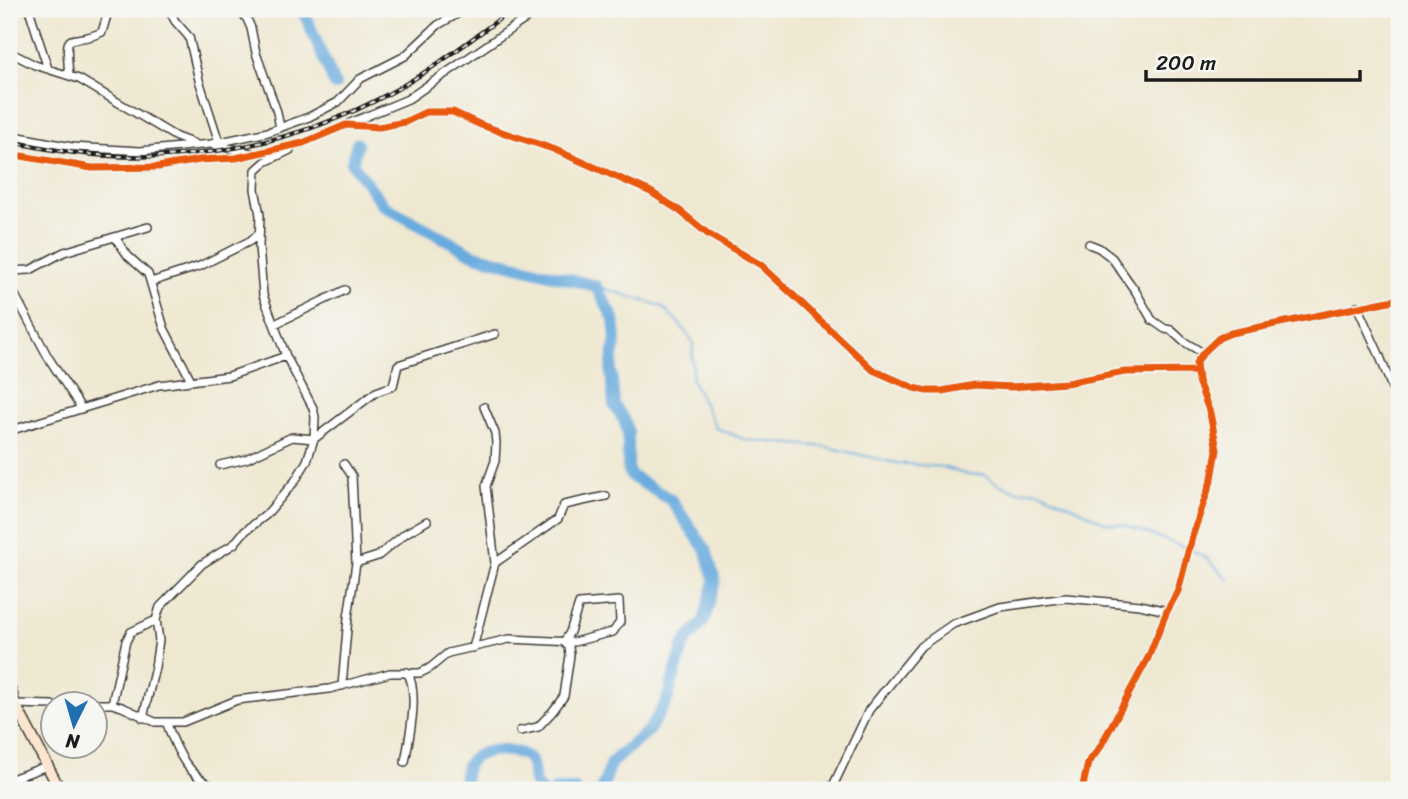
<svg xmlns="http://www.w3.org/2000/svg" width="1408" height="799" font-family="Sriracha,sans-serif">
<style>
.lines{fill:none;stroke-linecap:round;stroke-linejoin:round}
.stream{stroke:#69abde;stroke-width:2}
.river{stroke:#69abde;stroke-width:12}
.street-casing{stroke:#3c3b37;stroke-width:10}
.secondary-casing{stroke:#3c3b37;stroke-width:13}
.street{stroke:#fff;stroke-width:7}
.secondary{stroke:#fbe5cf;stroke-width:10}
.rail-casing{stroke:#1c1c1c;stroke-width:4.5}
.rail{stroke:#f6f6f2;stroke-width:2;stroke-dasharray:5;stroke-linecap:butt}
.cycleway-casing{stroke:#f6f6f2;stroke-width:11}
.cycleway{stroke:#e8590c;stroke-width:7}
</style>
<rect width="100%" height="100%" fill="#f6f6f2"/>
<filter id="ink" filterUnits="userSpaceOnUse"><feTurbulence type="fractalNoise" baseFrequency=".0143" numOctaves="2"/><feDisplacementMap in="SourceGraphic" scale="14" xChannelSelector="R" yChannelSelector="G"/><feConvolveMatrix kernelMatrix="1 2 1 2 8 2 1 2 1" color-interpolation-filters="sRGB"/></filter>
<filter id="wash" filterUnits="userSpaceOnUse"><feTurbulence type="fractalNoise" baseFrequency=".00686" numOctaves="4" result="noise"/><feDisplacementMap in="SourceGraphic" scale="28" xChannelSelector="R" yChannelSelector="G"/><feGaussianBlur stdDeviation="1.57" result="paint"/><feColorMatrix in="noise" values="0 0 0 0 0 0 0 0 0 0 0 0 0 0 0 0 0 1.4 0 .05"/><feComposite in="paint" operator="in"/></filter>
<g filter="url(#wash)">
<rect width="100%" height="100%" fill="#efe8d1"/>
<g class="lines">
<path class="stream" d="M596 286 661 306 677 321 693 342 692 380 716 428 746 440 827 447 896 463 943 467 968 475 983 474 998 484 1017 491 1038 490 1107 523 1125 525 1186 548
M1191 550 1208 559 1228 580"/>
<path class="river" d="M300 9 306 17 335 85
M357 143 352 163 384 206 475 255 596 286 614 319 616 339 611 370 614 405 624 420 628 432V470L631 476 671 500 706 550 715 581 704 621 684 644 666 703 648 731 611 763 602 790
M467 790C466 785 464 778 465 773 469 747 509 746 527 757 539 766 527 782 541 790
M555 790H575"/>
</g>
</g>
<g filter="url(#ink)">
<g class="lines">
<defs>
<path id="street" d="M29 9 48 69
M169 9 175 21 189 37 199 80 219 142
M238 9 247 19 251 28 256 53 277 112 280 128
M9 52 35 65 79 79 176 137 195 144
M69 75C64 23 69 48 102 32L109 9
M350 123 408 99 540 9
M9 135 72 147 140 151 211 144 268 132 309 117 338 102 360 79 405 56 438 25 466 9
M215 145 251 153
M9 154 92 168 158 167 200 160 236 158 303 143 346 125 379 127 405 122 426 112H453L481 125 553 149 651 192 680 211 708 234 761 265 873 370 914 388 927 391H942L974 385 1011 387 1066 383 1125 372 1195 371
M115 237 128 256 148 274 164 328 191 380
M1089 244 1099 248 1112 258 1136 292 1152 320 1165 329 1171 330 1183 341 1203 353
M9 271 30 270 64 252 148 227
M151 282 200 266 250 241 259 234
M9 284 48 357 81 408
M1357 306 1379 354 1399 406
M275 324 345 290
M9 431 159 385 229 376 286 356
M220 465 246 459 292 437 314 439 376 392 393 386 398 365 495 334
M356 563 378 556 406 533 427 521
M495 563 558 519 564 505 606 496
M473 648 495 563 486 486 495 461 496 443 495 433 484 407
M342 686 348 618 356 563 352 476 344 464
M15 704 52 705
M94 704H112L122 707 155 722H183L237 700 329 689 390 673H420L430 668 448 653 509 639 574 642 608 633 613 632 620 622 619 601 579 604 570 632 564 642
M112 704 126 641 131 632 156 620
M143 718 155 667 159 640 156 620 160 607 202 564 234 544 244 532 266 515 295 481 307 461 314 439 315 417 313 408 286 356 263 295 259 246 260 215 255 189 256 170 265 162 290 150
M167 724C178 755 188 775 218 790
M520 731 538 727 553 711 564 696 570 655 569 647 564 642
M405 762C409 739 420 692 407 672
M9 780 47 766
M831 790 869 710 921 646 953 624 1000 607 1066 598 1140 605 1167 611
M1082 790 1088 763 1099 749 1148 658 1167 611 1178 591 1192 537 1212 478 1217 450 1210 413 1198 381 1196 363 1203 353 1219 338 1231 333 1399 299"/>
<path id="secondary" d="M9 687C14 699 18 710 9 720
M15 704 60 790"/>
</defs>
<use href="#street" class="street-casing"/>
<use href="#secondary" class="secondary-casing"/>
<use href="#street" class="street"/>
<use href="#secondary" class="secondary"/>
<defs>
<path id="rail" d="M9 141C138 172 273 157 390 93 434 69 473 38 513 9"/>
</defs>
<use href="#rail" class="rail-casing"/>
<use href="#rail" class="rail"/>
<defs>
<path id="cycleway" d="M9 154 92 168 158 167 200 160 236 158 303 143 346 125 379 127 405 122 426 112H453L481 125 553 149 651 192 680 211 708 234 761 265 873 370 914 388 927 391H942L974 385 1011 387 1066 383 1125 372 1195 371
M1082 790 1088 763 1099 749 1148 658 1167 611 1178 591 1192 537 1212 478 1217 450 1210 413 1198 381 1196 363 1203 353 1219 338 1231 333 1399 299"/>
</defs>
<use href="#cycleway" class="cycleway-casing"/>
<use href="#cycleway" class="cycleway"/>
</g>
</g>
<rect width="1408" height="799" fill="none" stroke="#f6f6f2" stroke-width="35"/>
<g transform="translate(74 725) rotate(185)"><circle r="33" fill="#f6f6f2" stroke="#9f9f9c" stroke-width="2"/>
<path d="M0-5L12 26L0 18L-12 26Z" fill="#1f6fb2"/>
<text y="-10" font-size="19" font-weight="bold" text-anchor="middle" fill="#1c1c1c">N</text>
</g>
<path d="M1146 70v10h214v-10" fill="none" stroke="#1c1c1c" stroke-width="3.5"/>
<text x="1156" y="70" font-size="21" fill="#1c1c1c" stroke="#f6f6f2" stroke-width="5" paint-order="stroke">200 m</text>
</svg>
